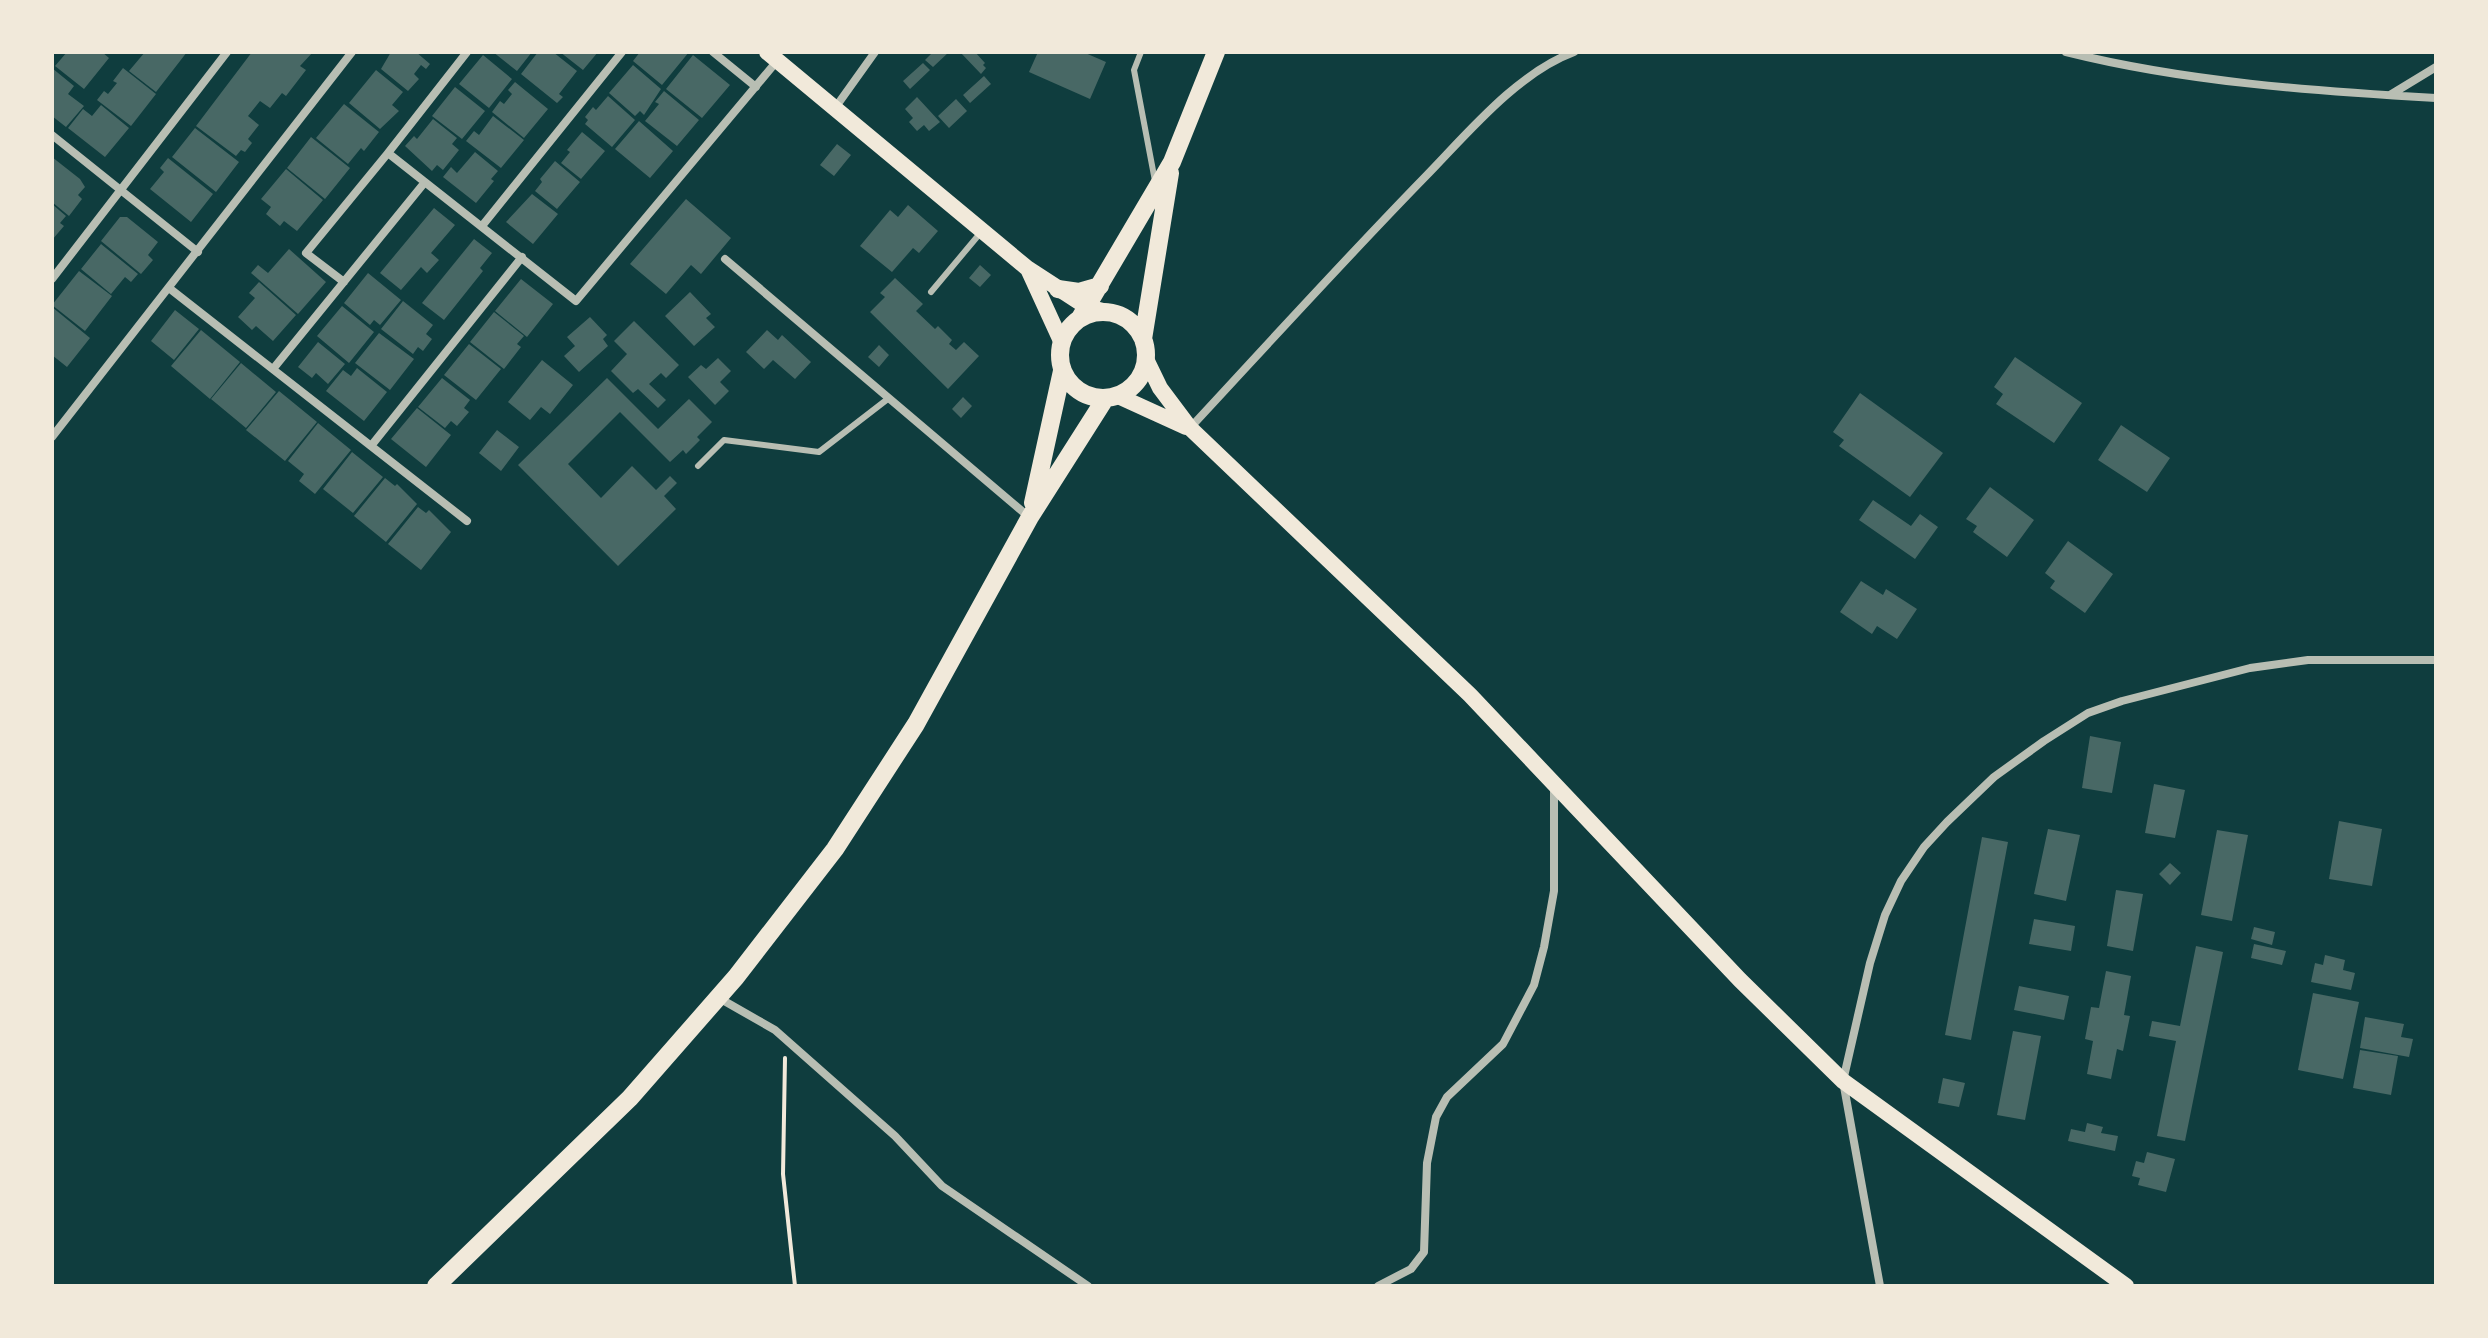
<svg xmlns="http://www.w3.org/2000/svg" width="2488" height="1338" font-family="Arial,sans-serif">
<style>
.building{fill:#486865}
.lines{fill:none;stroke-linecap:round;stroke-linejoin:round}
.path{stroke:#f1e9da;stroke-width:4}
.service{stroke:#b8beb3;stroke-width:6}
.minor{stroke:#b8beb3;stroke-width:8}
.secondary{stroke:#f1e9da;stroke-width:16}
.primary{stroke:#f1e9da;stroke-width:18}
</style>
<rect width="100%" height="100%" fill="#0f3d3e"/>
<path class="building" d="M67 52H102L109 58 84 89 55 66Z
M145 52H187L156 92 129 71Z
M252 52H313L300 66 306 70 286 96 282 93 270 108 260 101 248 116 259 125 248 139 252 143 245 152 241 150 236 156 196 126Z
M391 52H416L430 64 426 69 421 65 414 74 419 79 408 91 381 69Z
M493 52H532L517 71Z
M538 52H553L577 71 559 94 563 97 557 103 521 74Z
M560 52H598L583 70Z
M640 52H689L662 85 633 61Z
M933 52H949L933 67 925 60Z
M960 52H975L985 63 983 65 986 68 981 74Z
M1038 52H1083L1106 62 1090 99 1029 72Z
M483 55 512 79 489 108 459 84Z
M693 55 730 85 702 118 666 89Z
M923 63 930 70 910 89 903 81Z
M633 65 661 89 644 115 640 111 635 116 609 93Z
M52 68 74 86 68 94 84 106 66 127 52 116Z
M123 68 156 94 131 126 97 100 104 91 108 94 117 83 113 81Z
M376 70 403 92 392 105 399 111 380 129 349 103Z
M984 76 991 84 970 103 963 95Z
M515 82 548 109 524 138 492 112 500 101 504 104 512 94 508 90Z
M455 87 485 111 462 139 432 116Z
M664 91 699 120 677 146 645 121 659 104 655 102Z
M608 96 635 120 612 147 585 124 588 120 585 117 593 107 596 110Z
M917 97 940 122 929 131 924 125 917 131 909 122 913 118 905 109Z
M956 99 967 111 949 128 938 116Z
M344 104 379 132 364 151 361 148 348 164 316 138Z
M101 105 129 128 105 157 68 128 83 109 92 116Z
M493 116 524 140 501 168 466 141 474 131 479 135Z
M433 119 457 138 452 144 459 150 443 170 437 165 432 171 405 146 414 136 417 139Z
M639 121 673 151 650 178 615 149Z
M195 128 239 162 216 192 172 157Z
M582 132 605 151 581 179 561 163 570 152 567 150Z
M311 137 350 168 325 199 287 168Z
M837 144 851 155 834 176 820 165Z
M475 152 498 171 491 179 494 181 476 203 443 177 451 167 457 173Z
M52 157 80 179 85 187 78 195 82 199 69 216 52 202Z
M168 158 213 194 191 222 150 189 164 172 160 168Z
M555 161 580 182 557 209 535 191 542 182 540 179Z
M286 169 323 200 297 231 284 221 280 226 266 214 271 207 261 199Z
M532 194 558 214 533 244 506 222Z
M686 199 731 238 701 274 691 265 666 294 630 264Z
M52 204 66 216 60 223 64 226 52 240Z
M908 205 938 231 919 253 913 248 892 272 860 246 890 210 898 217Z
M434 208 455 225 431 253 439 260 427 273 421 267 401 290 380 273Z
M120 217H127L158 242 148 255 153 260 141 274 101 241Z
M474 239 492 253 480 268 483 271 444 320 422 303Z
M101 244 138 274 131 282 125 277 111 294 81 269Z
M289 249 326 282 298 314 251 273 258 265 268 273Z
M980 265 991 275 980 287 969 278Z
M79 271 112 296 85 331 52 305Z
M368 273 401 300 380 325 374 320 370 325 344 303Z
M895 278 923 304 916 311 935 329 938 326 952 340 949 344 956 350 964 342 979 356 948 389 870 312 885 297 880 293Z
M521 279 553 304 527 337 495 311Z
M259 282 296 315 273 341 256 326 252 330 238 317 255 298 249 293Z
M690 292 711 314 706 318 715 327 694 346 665 316Z
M403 301 433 325 426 334 432 339 423 351 418 347 413 354 381 329Z
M342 306 374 332 349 363 317 336Z
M52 307 90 338 67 367 52 355Z
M175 310 199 329 174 360 151 341Z
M494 312 524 336 517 344 521 347 504 369 470 342Z
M590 317 607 335 603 339 608 346 579 372 564 356 575 346 567 337Z
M634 321 679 365 666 378 661 373 649 384 666 400 658 408 638 389 633 393 611 371 627 354 614 341Z
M201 330 240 362 210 399 171 366Z
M767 330 778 340 782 335 811 362 795 379 773 360 764 369 746 352Z
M379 333 414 359 390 390 355 363Z
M318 342 345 364 328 384 316 373 312 378 298 367Z
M469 344 501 369 476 400 444 375Z
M879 345 889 355 879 367 868 357Z
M2015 357 2082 403 2054 443 1996 404 2003 394 1994 387Z
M718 358 731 371 720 382 729 391 715 405 688 377 701 365 706 369Z
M542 360 573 385 550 414 541 407 530 420 508 402Z
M241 363 276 392 246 428 211 399Z
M357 368 387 392 364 421 326 391 343 370 351 376Z
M442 378 470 400 464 408 469 412 457 426 451 421 445 428 418 407Z
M607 378 658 429 689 399 712 422 697 437 700 440 686 454 683 450 670 462 620 412 568 464 601 498 632 466 656 490 670 476 677 483 664 496 676 509 618 566 518 465Z
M279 391 317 422 285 461 246 430Z
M1860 393 1943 453 1910 497 1839 446 1844 440 1833 432Z
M963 397 972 406 961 418 952 409Z
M417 408 451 435 426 467 391 439Z
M318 423 351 450 315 494 299 481 304 474 288 461Z
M2121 425 2170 458 2147 492 2098 460Z
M497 430 519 447 501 471 479 453Z
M352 452 383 477 353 513 323 489Z
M385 478 395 486 397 484 417 504 386 542 354 516Z
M1990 487 2034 520 2007 557 1973 532 1977 526 1966 519Z
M1873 500 1911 526 1920 514 1938 527 1915 559 1859 520Z
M418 507 426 513 429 510 451 532 421 570 388 544Z
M2068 541 2113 574 2085 613 2050 588 2055 581 2045 573Z
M1861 581 1883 595 1886 589 1917 609 1897 639 1877 626 1872 634 1840 612Z
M2090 736 2121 742 2112 793 2082 788Z
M2154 784 2185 790 2175 838 2145 833Z
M2339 821 2382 829 2372 886 2329 879Z
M2048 829 2080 835 2066 901 2034 894Z
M2217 830 2248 835 2232 921 2201 915Z
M1982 837 2008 842 1971 1040 1945 1035Z
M2170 863 2181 873 2170 885 2159 874Z
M2116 890 2143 894 2133 951 2107 946Z
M2034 919 2075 926 2071 951 2029 944Z
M2254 927 2275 932 2272 945 2251 939Z
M2254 944 2286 951 2282 965 2251 958Z
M2196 946 2223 952 2185 1141 2157 1136 2176 1041 2149 1036 2152 1021 2180 1026Z
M2325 955 2345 960 2343 970 2355 973 2351 990 2311 982 2315 963 2323 965Z
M2106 971 2131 976 2124 1015 2130 1016 2123 1051 2117 1049 2111 1079 2087 1074 2093 1041 2085 1039 2091 1007 2099 1008Z
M2019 986 2069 996 2064 1020 2014 1010Z
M2313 993 2359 1002 2343 1079 2298 1070Z
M2365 1017 2404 1024 2401 1037 2413 1039 2409 1057 2360 1048Z
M2013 1031 2041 1036 2025 1120 1997 1115Z
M2360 1050 2398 1056 2391 1095 2353 1088Z
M1943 1078 1965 1083 1959 1107 1938 1103Z
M2087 1123 2103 1127 2101 1133 2118 1136 2115 1151 2068 1141 2071 1129 2085 1132Z
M2147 1152 2175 1159 2166 1192 2138 1185 2140 1178 2132 1176 2136 1161 2144 1163Z"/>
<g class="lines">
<path class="path" d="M785 1058 783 1174 795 1286"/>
<path class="service" d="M1141 52 1134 70 1155 181
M931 292 982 231
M698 466 724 440 819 452 889 398"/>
<path class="minor" d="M467 52 388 153 576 301 777 61
M713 52 756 87
M2066 52C2186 82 2313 91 2436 98
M2390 95 2436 67
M835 108 875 52
M52 135 198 252
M482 226 622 52
M725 259 1029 517
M52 279 227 52
M344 282 306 253 388 153
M169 288 371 446 522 257
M273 369 425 182
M1190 428C1268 344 1345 259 1425 177 1467 134 1517 73 1574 52
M52 437 352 52
M371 446 467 521
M719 998 775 1030 895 1136 942 1186 1088 1286
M1378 1286 1411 1269 1424 1252 1427 1163 1436 1117 1447 1097 1503 1044 1534 985 1544 947 1554 891V785
M1880 1286 1843 1081 1870 963 1885 915 1901 881 1924 847 1947 822 1994 777 2044 741 2088 713 2122 701 2250 668 2308 660H2436"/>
<path class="secondary" d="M767 52 1027 268 1087 307 1107 312
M1028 269 1061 341
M1146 359 1160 388 1190 428 1470 695 1740 980 1843 1081 2126 1286
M1118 396 1186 427"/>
<path class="primary" d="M1058 289 1079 292 1100 286
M1060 355a43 43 0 1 1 86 0a43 43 0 1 1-86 0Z
M1080 318 1172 162 1216 52
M1143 339 1170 173
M1033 503 1062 371
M436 1286 630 1098 736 977 835 849 916 724 1030 517 1105 399"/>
</g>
<rect width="2488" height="1338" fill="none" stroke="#f1e9da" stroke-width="108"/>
</svg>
